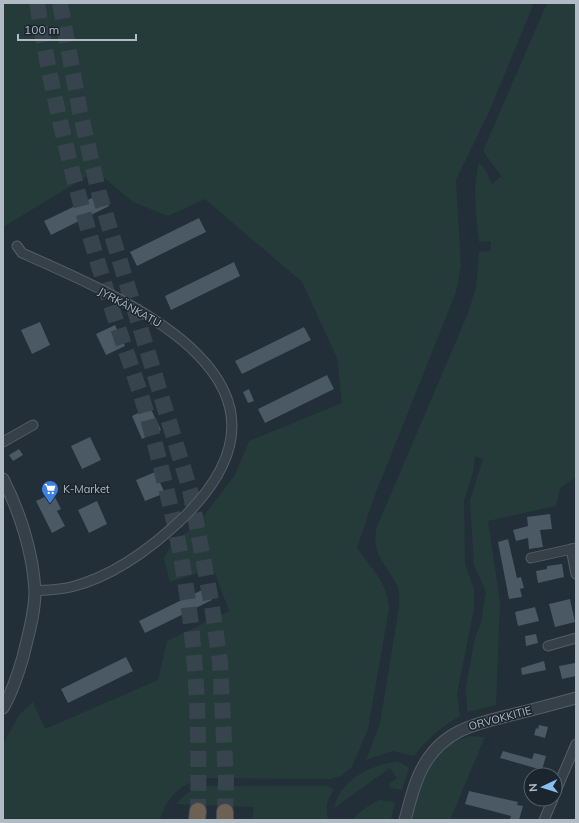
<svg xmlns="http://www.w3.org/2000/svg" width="579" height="823" font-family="Mulish,sans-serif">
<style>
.green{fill:#253b3a}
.building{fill:#4a5964}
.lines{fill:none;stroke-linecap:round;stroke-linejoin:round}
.motorway-tunnel{stroke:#37434d;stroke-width:16;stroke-dasharray:16 8;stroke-linecap:butt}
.minor-casing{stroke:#535e66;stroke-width:11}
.tertiary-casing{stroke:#535e66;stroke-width:13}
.motorway-casing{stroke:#404b53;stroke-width:18}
.minor{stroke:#364048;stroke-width:9}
.tertiary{stroke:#364048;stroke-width:11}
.motorway{stroke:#6e6053;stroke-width:16}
.labels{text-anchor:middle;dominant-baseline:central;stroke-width:3;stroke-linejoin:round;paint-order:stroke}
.street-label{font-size:11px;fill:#b0bbc5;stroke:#1b252d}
.poi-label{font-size:11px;fill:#b0bbc5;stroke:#1b252d;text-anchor:start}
</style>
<rect width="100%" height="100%" fill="#222e38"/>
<path class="green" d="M3 3H534L489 112 456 180 461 266 456 292 373 500 357 548C372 569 388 583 389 609L368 729 352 767 341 776 330 779 203 778C180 784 166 798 160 820H3V744L19 715 33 702 45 729 158 680 167 641 229 611 213 568 170 582 164 558 170 547 199 522 235 475 249 441 342 403 337 358 302 282 205 199 168 216 133 202 96 171 3 227Z
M547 3H576V477L560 488 556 506 488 521 500 602 496 705 467 712 466 686 475 638 481 623 486 592 474 565 470 500 483 459 475 456 473 472 464 501 465 564 474 589V609L457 694 460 716C441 727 427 739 414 756L393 751 366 760 380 723 399 607C399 601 400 594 398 588 388 564 372 559 376 529L468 313 476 287 479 252 490 251 491 241 479 242C476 216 472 189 479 163L485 169 492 184 501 176 483 151Z
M469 736 485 737 450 820H411C418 796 424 760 446 746 453 742 462 739 469 736Z
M398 761 409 768 402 790 390 788 389 784 397 778 390 768 334 808C341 778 370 766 398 761Z
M209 786H327L332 788 333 791C326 801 326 808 328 820H252L254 807 177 804C185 792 194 788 209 786Z
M379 800 395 802 391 820H351L365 808Z"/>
<path class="building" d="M102 193 109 206 51 235 44 221Z
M199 218 206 232 137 266 130 252Z
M234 262 240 276 171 310 165 296Z
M40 322 50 345 32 354 21 330Z
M115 325 125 346 106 355 96 334Z
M304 327 311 340 242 374 235 361Z
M327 375 334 389 265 423 258 409Z
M249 389 254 401 248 403 243 392Z
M150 407 161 430 142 439 132 416Z
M90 437 101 460 82 469 71 446Z
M19 449 23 455 13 461 9 455Z
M155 472 165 493 145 501 136 480Z
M53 493 61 509 57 511 65 526 52 533 36 501Z
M97 501 107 524 89 533 78 510Z
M550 514 552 529 540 530 543 547 529 549 528 538 516 541 513 530 528 526 527 517Z
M508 539 517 578 521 577 524 588 520 589 522 597 509 599 498 542Z
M562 564 564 577 538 583 536 571 547 569V566Z
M206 588 212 600 145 633 139 621Z
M570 599 575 622 555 627 549 604Z
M535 607 539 621 518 626 515 612Z
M536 634 538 643 526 646 525 636Z
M126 657 133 671 68 703 61 689Z
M544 661 546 670 522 675 521 668Z
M575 663 576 676 562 679 559 666Z
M539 725 548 727 545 738 534 735 536 728 538 729Z
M503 751 532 759 534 753 546 756 542 770 500 758Z
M469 791 518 802 517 805 523 806 519 820H510L511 816 465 804Z"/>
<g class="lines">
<path class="motorway-tunnel" d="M37 3C53 105 79 204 110 302 121 338 134 373 145 408 155 443 164 478 172 513 195 613 200 708 198 811
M60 3 80 112 99 193 190 490 212 606 220 662 226 780 225 812"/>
<defs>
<path id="minor" d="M17 246 22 253C128 300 321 380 185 516 153 547 115 576 71 587 59 590 46 590 35 591
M3 442 33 425
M571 549 576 574
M531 558 576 548
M548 646 576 638
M555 793 576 744
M544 820 553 799"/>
<path id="tertiary" d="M3 479C20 512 33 553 35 591 35 613 28 636 23 657 18 674 12 693 3 708
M405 820C410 802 414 782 424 765 444 730 475 724 511 715 532 710 554 704 576 698"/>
<path id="motorway" d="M197 820 198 811
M225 820V812"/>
</defs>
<use href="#minor" class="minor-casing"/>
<use href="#tertiary" class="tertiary-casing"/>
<use href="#motorway" class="motorway-casing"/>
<use href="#minor" class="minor"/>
<use href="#tertiary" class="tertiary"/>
<use href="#motorway" class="motorway"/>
</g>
<defs>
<symbol id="supermarket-pin" viewBox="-11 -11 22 30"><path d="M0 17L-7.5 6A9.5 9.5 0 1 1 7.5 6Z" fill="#3f7fe0" stroke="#1b252d"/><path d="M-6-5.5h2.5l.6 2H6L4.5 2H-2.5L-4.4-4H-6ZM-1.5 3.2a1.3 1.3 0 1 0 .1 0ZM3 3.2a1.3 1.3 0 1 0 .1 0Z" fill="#fff"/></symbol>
</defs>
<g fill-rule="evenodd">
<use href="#supermarket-pin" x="40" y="479" width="20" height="27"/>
</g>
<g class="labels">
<g class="street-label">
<text transform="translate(130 307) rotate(29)">JYRKÄNKATU</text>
<text transform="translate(500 718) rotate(-15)">ORVOKKITIE</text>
</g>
<g class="poi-label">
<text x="63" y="489">K-Market</text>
</g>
</g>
<rect width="579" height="823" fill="none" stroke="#b0bbc5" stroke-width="8"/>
<g transform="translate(543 787) rotate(266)"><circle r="19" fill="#1b252d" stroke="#57616a"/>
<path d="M0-3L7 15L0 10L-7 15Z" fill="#88bef2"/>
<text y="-6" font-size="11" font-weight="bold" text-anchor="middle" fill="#b0bbc5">N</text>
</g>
<path d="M18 34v6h118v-6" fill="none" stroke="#b0bbc5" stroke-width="2"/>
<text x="24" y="34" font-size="12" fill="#b0bbc5" stroke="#1b252d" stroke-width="3" paint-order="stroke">100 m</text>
</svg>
